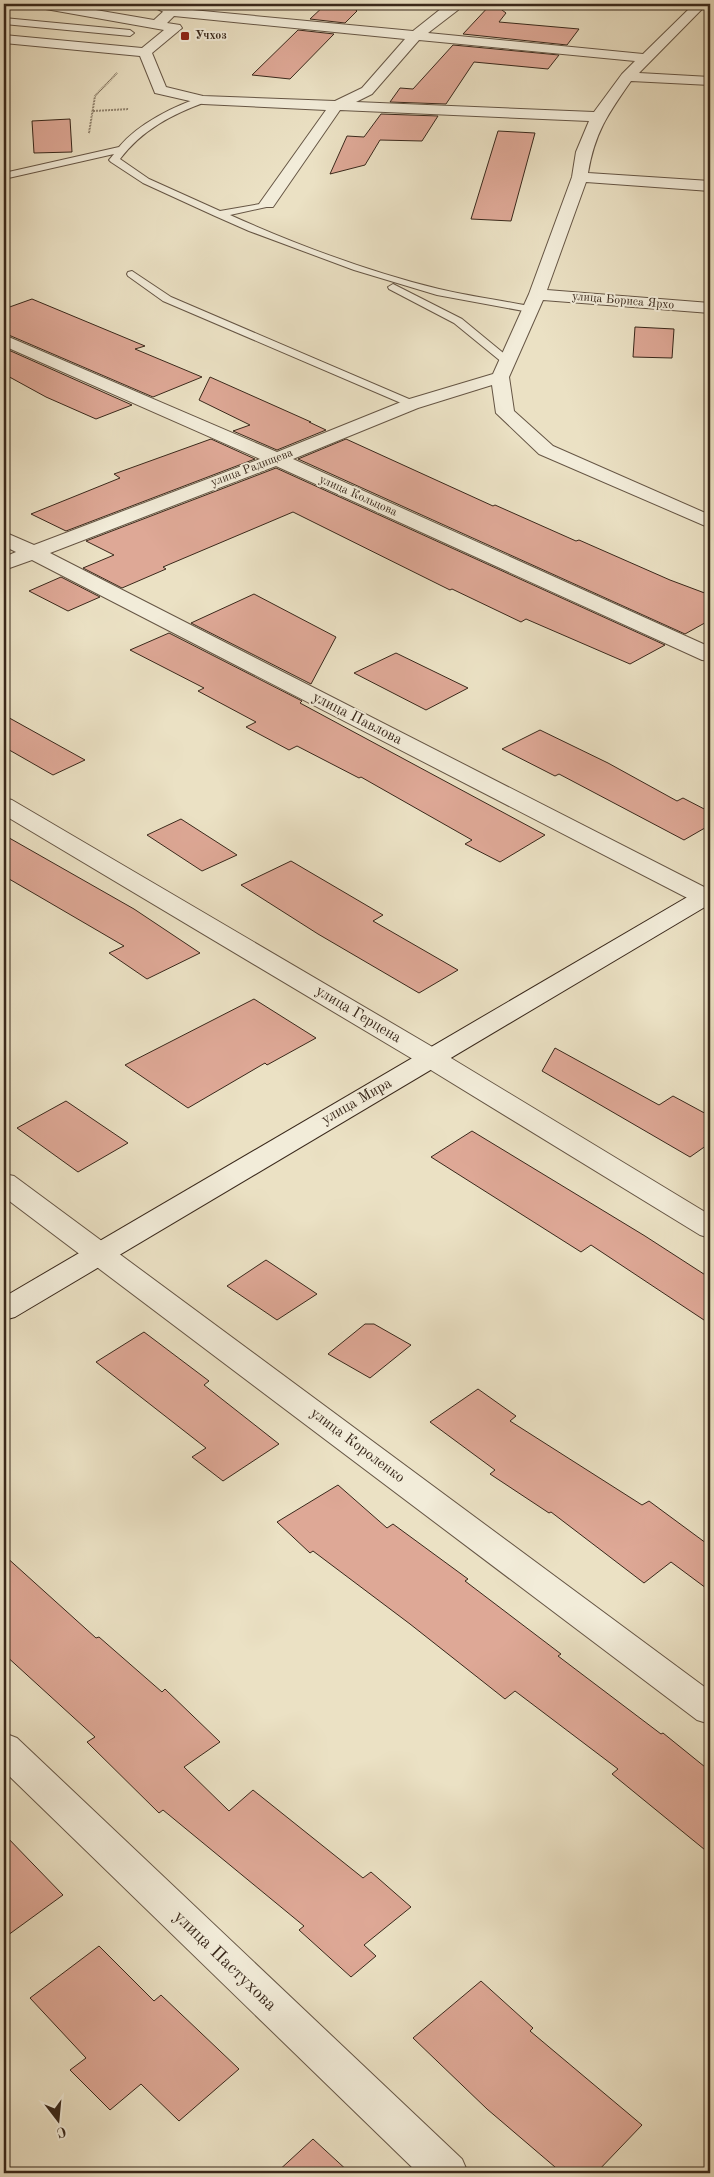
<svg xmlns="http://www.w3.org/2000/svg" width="714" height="2177" font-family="'Old Standard TT',serif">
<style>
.building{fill:#dea896;stroke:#39281b}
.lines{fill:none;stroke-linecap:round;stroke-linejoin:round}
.lane-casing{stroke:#665645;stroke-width:2}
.street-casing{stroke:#665645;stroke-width:2}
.secondary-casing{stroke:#39281b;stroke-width:2}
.path{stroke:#39281b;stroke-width:2;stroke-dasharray:0.5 1;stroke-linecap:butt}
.lane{fill:#f2ecd9;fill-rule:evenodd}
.street{fill:#f2ecd9;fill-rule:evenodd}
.secondary{fill:#f2ecd9;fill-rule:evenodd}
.poi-dot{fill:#8f2418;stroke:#f2ecd9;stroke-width:2}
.labels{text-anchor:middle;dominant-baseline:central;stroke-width:4;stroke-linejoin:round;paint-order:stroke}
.far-poi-label{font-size:12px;font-weight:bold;fill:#39281b;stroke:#f2ecd9;text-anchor:start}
.far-street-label{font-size:12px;fill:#39281b;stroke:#f2ecd9}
.street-label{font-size:15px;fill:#39281b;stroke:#f2ecd9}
.near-street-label{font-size:18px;fill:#39281b;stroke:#f2ecd9}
</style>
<rect width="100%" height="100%" fill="#ebe1c4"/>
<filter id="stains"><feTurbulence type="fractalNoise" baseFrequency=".004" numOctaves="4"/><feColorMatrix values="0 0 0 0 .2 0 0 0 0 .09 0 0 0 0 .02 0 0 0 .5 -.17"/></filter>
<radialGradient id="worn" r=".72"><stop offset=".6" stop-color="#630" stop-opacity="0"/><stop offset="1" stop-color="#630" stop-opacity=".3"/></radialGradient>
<path class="building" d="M326 4H349L357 11 345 23 310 19Z
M491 4H494L506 13 499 22 579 29 567 45 463 34Z
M298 30 334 34 290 79 252 75Z
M453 45 559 55 548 69 474 62 446 104 390 102 400 88 413 89Z
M381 114 438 116 422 141 380 140 365 165 330 174 347 136 364 137Z
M70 119 72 152 34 153 32 121Z
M498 131 535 133 511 221 471 219Z
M32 299 145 346 135 349 202 377 153 397 4 333V309Z
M635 327 674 329 672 358 633 357Z
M4 348 132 405 96 419 46 397 4 374Z
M210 377 311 422H309L326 430 277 450 233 431 250 425 199 400Z
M211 439 255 459 66 531 31 514 120 478 114 474Z
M346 439 493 506 495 505 576 541 579 540 670 580 710 595V620L685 634 298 459Z
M276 468 665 645 630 664 526 619 521 622 452 589 450 590 293 512 163 567 166 569 122 588 83 568 114 555 86 541Z
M61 577 100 597 68 611 29 591Z
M254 594 336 637 311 684 191 623Z
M169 633 302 701 300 703 545 835 500 862 465 844 472 840 361 777 359 778 297 746 289 750 246 727 256 722 198 691 204 688 130 650Z
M396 653 468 688 426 710 354 673Z
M4 715 85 760 53 775 4 747Z
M540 730 608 763 677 801 683 798 710 812V825L684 840 559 774 555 776 502 749Z
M181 819 237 855 202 871 147 835Z
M4 835 134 909 200 953 147 979 109 953 124 946 4 876Z
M291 861 383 915 373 921 458 970 419 993 318 934 241 885Z
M254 999 316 1038 267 1065 265 1063 188 1108 125 1065Z
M555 1048 659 1105 673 1096 710 1116V1143L690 1157 542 1071Z
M66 1101 128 1143 78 1172 17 1128Z
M472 1131 645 1236 710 1278V1324L591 1245 581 1252 431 1157Z
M266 1260 317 1294 277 1320 227 1286Z
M365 1324H374L411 1345 370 1378 328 1354Z
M144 1332 209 1381 204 1385 279 1444 223 1481 192 1457 206 1448 96 1362Z
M478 1389 516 1416 510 1421 642 1505 649 1501 710 1546V1591L671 1562 644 1583 551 1512 549 1513 490 1474 495 1470 430 1422Z
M338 1485 387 1528 393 1524 468 1579 465 1581 561 1654 558 1656 661 1734 663 1733 710 1771V1854L612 1774 618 1769 515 1691 505 1699 410 1624 313 1551 310 1553 277 1522Z
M4 1555 96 1638 99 1637 162 1692 165 1689 220 1742 184 1767 229 1811 253 1790 363 1878 371 1872 411 1907 364 1945 376 1956 351 1977 299 1930 304 1926 163 1810 159 1813 87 1742 95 1737 4 1654Z
M4 1834 63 1895 4 1938Z
M99 1946 154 2001 161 1995 239 2069 179 2121 141 2084 110 2110 70 2070 86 2058 30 1998Z
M481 1981 533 2028 530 2031 642 2125 596 2173H562L487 2109 413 2038Z
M313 2139 350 2173H276Z"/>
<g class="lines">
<defs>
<path id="lane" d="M147 4H158L175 12 168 14Z
M4 18 130 30 134 33 130 36 4 24Z
M203 97 208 100 206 102C172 114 142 130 120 159L149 179 220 211 271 202V206L230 215C295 244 369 272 439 289 468 296 499 300 529 306L534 309 529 312 437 295 354 270 249 231 215 216 143 183 111 162 109 160 114 154 4 179V173L119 147C138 124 175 105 203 97Z
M132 271 171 297 416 402 418 404 412 408 408 406 163 301 128 276 127 274 128 272Z
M393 284 462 319 513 361 511 363H503L454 323 389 289 388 287Z"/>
<path id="street" d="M33 4H61L154 20 166 9 171 8 413 31 447 4H459L458 10 428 33 643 54 694 4H707L639 73 710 77V85L631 81C608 114 595 132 588 173L710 181V191L586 182 547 290 710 303V313L543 300 509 377 514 411 553 446 710 515V528L539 454 496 413 492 385 418 408 293 459 710 647V661L702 660 276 466 50 553 710 890V907L701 905 32 560 4 570V557L16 552 4 546V532L34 545 260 459 4 346V335L277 452 406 400 493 374 529 294 572 177 576 152 589 121 340 110 273 207H261L259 204 326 110 203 104 155 93 140 56 4 43V35L142 48 164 30 40 8ZM174 16 405 39 362 88 335 101 203 96 166 87 152 53 182 28 180 25 167 23ZM419 40 635 61 622 74 594 112 356 102 372 94Z
M4 798 12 800 441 1052 710 1215V1238L700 1235 421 1064 4 815Z
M4 1174 14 1176 710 1691V1724L697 1720 4 1197Z
M4 1733 17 1738 462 2159 468 2173H418L4 1771Z"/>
<path id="secondary" d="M710 887V904L15 1317 4 1320V1297L701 889Z"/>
</defs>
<use href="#lane" class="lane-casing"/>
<use href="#street" class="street-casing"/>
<use href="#secondary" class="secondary-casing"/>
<path class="path" d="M93 111 129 109
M89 133 95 96 117 73"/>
<use href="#lane" class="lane"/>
<use href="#street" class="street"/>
<use href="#secondary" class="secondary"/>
</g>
<rect class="poi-dot" x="180" y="31" width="10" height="10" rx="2.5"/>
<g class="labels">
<g class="far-poi-label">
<text x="195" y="36">Учхоз</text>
</g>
<g class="far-street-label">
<text transform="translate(623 301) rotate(5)">улица Бориса Ярхо</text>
<text transform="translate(252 468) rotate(-21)">улица Радищева</text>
<text transform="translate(358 496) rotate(24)">улица Кольцова</text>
</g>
<g class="street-label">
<text transform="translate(357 719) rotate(27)">улица Павлова</text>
<text transform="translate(358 1015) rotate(31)">улица Герцена</text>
<text transform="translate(357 1102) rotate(-30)">улица Мира</text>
<text transform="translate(357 1446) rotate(37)">улица Короленко</text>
</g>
<g class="near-street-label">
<text transform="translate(225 1961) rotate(44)">улица Пастухова</text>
</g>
</g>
<rect width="714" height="2177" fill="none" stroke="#ebe1c4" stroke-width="20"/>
<rect x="5" y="5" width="704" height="2167" fill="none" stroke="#39281b" stroke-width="2.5"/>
<rect x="10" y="10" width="694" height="2157" fill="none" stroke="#39281b"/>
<g transform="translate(58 2120) rotate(164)" stroke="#f2ecd9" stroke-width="4" paint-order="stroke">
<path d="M0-4L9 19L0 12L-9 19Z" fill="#39281b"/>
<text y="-8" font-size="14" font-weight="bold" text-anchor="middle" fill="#39281b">С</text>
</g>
<rect width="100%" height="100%" filter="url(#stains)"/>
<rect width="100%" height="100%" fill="url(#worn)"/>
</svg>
